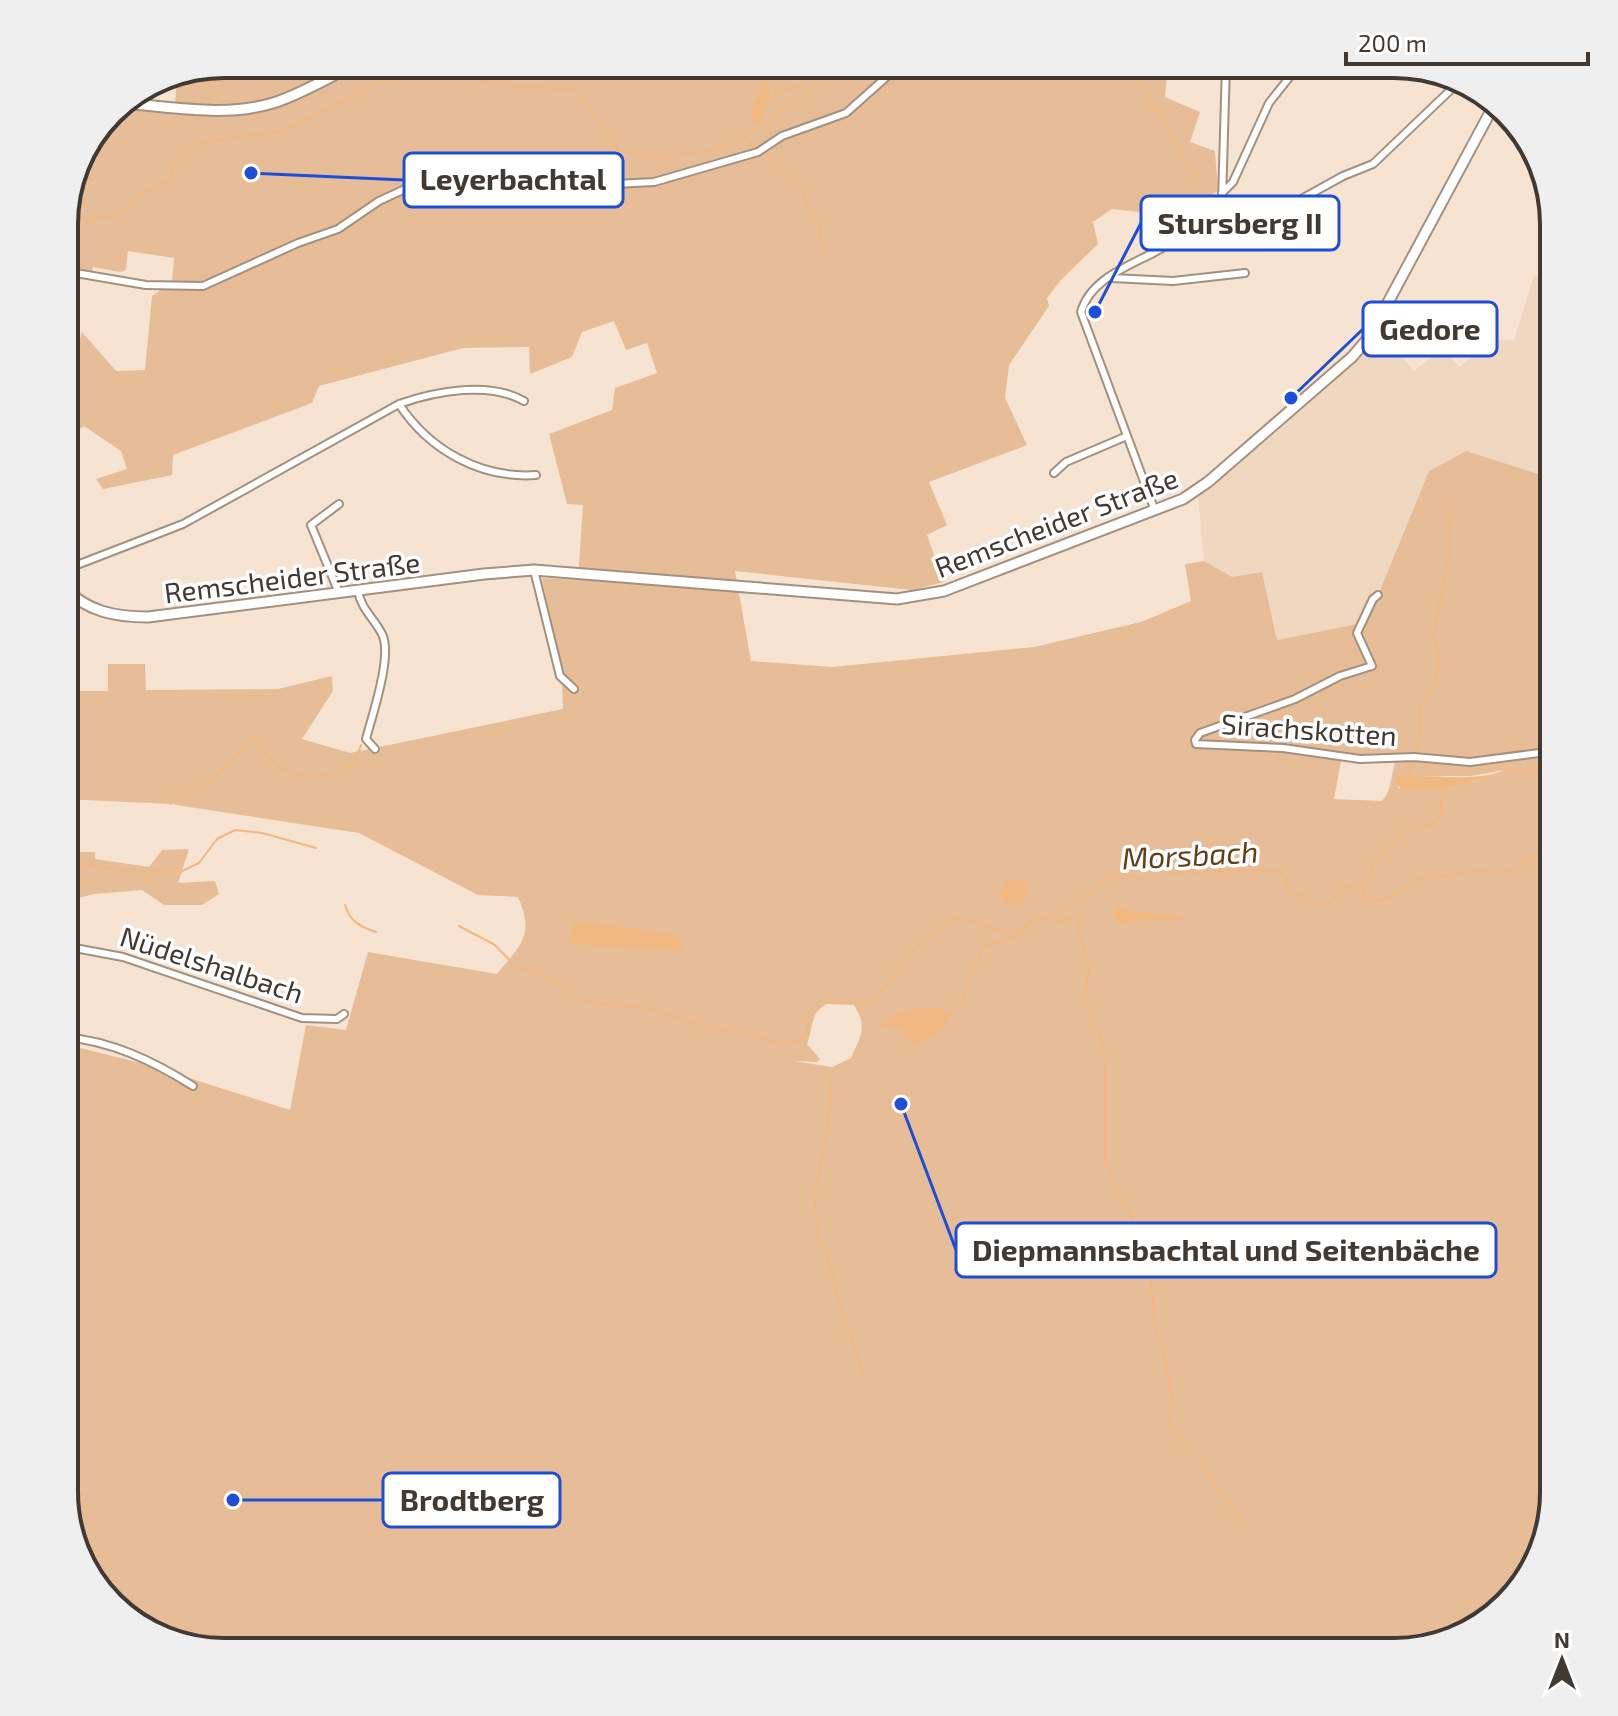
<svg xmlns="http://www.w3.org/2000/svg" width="1618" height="1716" font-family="'Exo 2',sans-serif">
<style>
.built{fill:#f0d7c0}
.green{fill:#e7bd97;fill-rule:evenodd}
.water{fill:#f1b882}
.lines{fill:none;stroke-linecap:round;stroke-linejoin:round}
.stream{stroke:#f1b882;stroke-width:2}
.canal{stroke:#f1b882;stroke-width:9}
.minor-casing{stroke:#a39180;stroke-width:10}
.secondary-casing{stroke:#a39180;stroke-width:13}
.minor{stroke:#fff;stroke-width:6}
.secondary{stroke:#fff;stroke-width:9}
.labels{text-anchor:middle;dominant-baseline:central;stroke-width:7;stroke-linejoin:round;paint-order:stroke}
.street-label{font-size:28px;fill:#413932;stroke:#fff}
.water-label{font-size:30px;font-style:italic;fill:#633d15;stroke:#fff}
.rim{fill:none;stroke:#413932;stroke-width:4}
.leader{fill:none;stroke:#1d4ed8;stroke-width:3}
.callout-dot{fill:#1d4ed8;stroke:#fff;stroke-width:3}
.callout{fill:#fff;stroke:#1d4ed8;stroke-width:3}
.callout-label{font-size:30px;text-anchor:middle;font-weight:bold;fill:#413932}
</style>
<rect width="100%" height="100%" fill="#f7e3d2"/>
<path class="built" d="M1534 275 1554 280V479L1466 451 1429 471 1367 622 1277 640 1232 577 1204 561 1198 495 1382 332 1387 340 1395 332 1401 338 1393 347 1414 371 1443 348 1459 367 1496 339 1514 341Z"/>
<path class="green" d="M224 64H1168L1165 97 1200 112 1190 142 1215 151 1218 191 1150 232 1139 212 1112 209 1093 222 1098 244 1061 280 1047 298 1049 306 1009 365 1005 398 1027 445 929 482 947 525 927 535 944 582 912 590 735 571 751 661 832 667 1034 647 1141 622 1191 601 1185 564 1204 561 1232 577 1262 572 1277 640 1367 622 1429 471 1466 451 1554 479V1492L1538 1562 1492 1619 1394 1652H224L153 1635 97 1590 64 1492V1044L145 1064 290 1110 306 1025 346 1030 368 952 497 974C521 945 535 935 518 897L478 895 359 833 170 804 64 799V670L72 691H108V664H145L146 690 278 689 332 676 333 691 302 739 350 753 563 709 562 679 542 578 578 580 583 505 567 504 549 434 612 410 615 388 657 373 647 343 626 350 614 321 582 332 572 357 530 374 529 347 463 348 319 386 312 403 173 455 172 475 103 489 96 479 127 469 121 451 84 426 69 436 64 433V331L77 348 82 332 116 371 145 370 152 296 172 282 174 258 128 251 126 270 120 272 93 267 92 271 64 265V213L81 153 116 107 174 112 178 73ZM1342 756 1396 759C1391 774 1392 790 1382 801L1334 799ZM1510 769 1509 771 1443 790 1398 788 1410 774 1418 776H1471ZM827 1004 854 1005C868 1028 861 1035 851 1058L832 1067 793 1061 817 1062 820 1059 807 1044C814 1027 809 1013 827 1004Z
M189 849 178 883 215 881 219 894 202 905H164L142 890 94 894 64 902V852H95V859L149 867 162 850Z"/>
<path class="water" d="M1510 767 1509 771 1443 790 1401 789 1394 780 1398 776 1410 774 1418 776C1446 776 1485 782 1510 767Z
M1001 892a13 13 0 1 1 26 0a13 13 0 1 1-26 0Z
M1118 906 1128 911 1180 916 1183 921 1135 920 1119 924 1113 919Z
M575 921 678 935 683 951 568 944Z
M921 1008H937L952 1014 942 1030 917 1045 908 1042 900 1028 879 1027 895 1014Z"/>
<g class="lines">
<path class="stream" d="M1111 64C1122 73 1136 77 1143 89 1149 97 1150 104 1157 111L1198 181
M778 93 803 84 815 64
M758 124 771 123 774 115 800 102 811 88 845 64
M744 138 758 148
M766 154 803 189C805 203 810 215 820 224V237L827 249 826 252
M64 231 98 217 117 216 137 202 142 194 170 180 174 167 198 143 283 131 388 80 459 77 500 85 576 90 619 150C642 162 722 153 743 138 749 134 753 129 757 124V120L781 85 789 64
M1419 753 1417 743 1420 737V709L1436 680 1440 656 1433 638 1449 555 1451 501
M1510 770 1537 773 1554 771
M1410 774 1414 762
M170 804 174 799 210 781 229 765 250 738C261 744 266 757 276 765 302 784 352 780 361 745
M64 872 90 865 127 871 180 872 199 863 217 839 235 830 262 833 316 848
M1363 894C1366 881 1371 867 1379 857 1387 847 1400 841 1405 828L1429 825 1437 821 1441 812 1440 789
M345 905C350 921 360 927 376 932
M1055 918 1060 922 1077 916 1080 918 1079 931 1089 970 1085 998 1094 1017 1093 1026 1100 1036 1105 1055
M459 926 495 945 516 967 539 972 581 999 600 1004 645 1008 723 1031 736 1027C765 1037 773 1051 806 1037L809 1015 821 1002H873L915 948 955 917 1006 932 1024 929 1028 922 1053 916 1114 876 1121 873 1146 880 1158 870 1176 874 1188 870 1196 873 1205 871 1277 870 1286 877 1287 891 1303 896 1320 908 1332 900 1344 886C1355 888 1361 898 1371 899 1398 904 1400 884 1421 878 1430 876 1437 877 1446 876 1456 875 1466 871 1477 871 1490 871 1500 875 1514 870 1530 863 1540 848 1554 840
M952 1012 962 1003 983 946 1019 936 1027 927
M1105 1062V1160L1124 1204 1130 1211 1142 1257 1151 1281 1155 1328 1163 1348 1171 1394 1170 1426 1189 1452
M815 1211 816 1185 824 1150 831 1100 830 1081
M817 1221 816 1234 827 1253 843 1318 865 1377
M1199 1460 1224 1499 1246 1525"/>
<path class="canal" d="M757 120 756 106 762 101 765 90 762 71 768 64"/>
<defs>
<path id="minor" d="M1226 64 1222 201 1220 206 1193 229 1195 237 1211 240 1258 223 1343 176 1373 164 1461 80
M141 90 147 105
M1222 193 1233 182 1269 103 1300 64
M64 271 146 285 203 286 298 243 338 229 379 201 433 176 451 171 482 179 568 174 615 184 654 182 758 152 782 136 846 113 901 64
M1112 278 1173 281 1245 273
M399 404C429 450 481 479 536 475
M1054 473 1066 462 1127 436
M1155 511 1081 312C1090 280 1126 267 1153 253 1166 246 1178 238 1193 233
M64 570 183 524 399 404C436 391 489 381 524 401
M534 570 560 676 574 689
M358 591C361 609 374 618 382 634 393 655 372 716 366 739L375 749
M339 593 311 525 339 504
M1378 595 1373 599 1357 633 1372 666 1340 676 1295 699 1200 733 1195 740 1196 744 1283 748 1360 759 1414 757 1470 762 1554 751
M64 946 123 957 302 1018 337 1019 344 1014
M64 1037C112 1041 153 1061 193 1086"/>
<path id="secondary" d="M119 103C169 106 224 118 273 103 302 94 329 77 356 64
M64 587C87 612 116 617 148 617L484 574 534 570 897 599 944 591 1183 499 1208 482 1352 357 1370 336 1494 105"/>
</defs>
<use href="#minor" class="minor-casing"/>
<use href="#secondary" class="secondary-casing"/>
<use href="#minor" class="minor"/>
<use href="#secondary" class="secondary"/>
</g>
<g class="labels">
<g class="street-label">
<text transform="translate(1056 522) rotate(-21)">Remscheider Straße</text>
<text transform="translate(292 577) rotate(-7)">Remscheider Straße</text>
<text transform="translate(1309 729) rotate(4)">Sirachskotten</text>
<text transform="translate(212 964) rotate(18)">Nüdelshalbach</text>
</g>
<g class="water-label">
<text transform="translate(1190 854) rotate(-3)">Morsbach</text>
</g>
</g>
<path d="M0 0H1618V1716H0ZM224 78H1394A146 146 0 0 1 1540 224V1492A146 146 0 0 1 1394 1638H224A146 146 0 0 1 78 1492V224A146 146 0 0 1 224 78Z" fill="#f0efef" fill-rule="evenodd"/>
<path class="rim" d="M224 78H1394A146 146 0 0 1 1540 224V1492A146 146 0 0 1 1394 1638H224A146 146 0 0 1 78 1492V224A146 146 0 0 1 224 78Z"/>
<path class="leader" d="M251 173L404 180M1095 312L1141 223M1291 398L1363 329M901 1104L956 1250M233 1500L383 1500"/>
<g class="callout-dot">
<circle cx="251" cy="173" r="8"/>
<circle cx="1095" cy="312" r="8"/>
<circle cx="1291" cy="398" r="8"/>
<circle cx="901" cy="1104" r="8"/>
<circle cx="233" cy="1500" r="8"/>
</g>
<g class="callout">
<rect x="404" y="153" width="219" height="54" rx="8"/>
<rect x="1141" y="196" width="198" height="54" rx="8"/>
<rect x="1363" y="302" width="134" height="54" rx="8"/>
<rect x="956" y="1223" width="540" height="54" rx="8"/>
<rect x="383" y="1473" width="177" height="54" rx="8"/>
</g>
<g class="callout-label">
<text x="513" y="190">Leyerbachtal</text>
<text x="1240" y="234">Stursberg II</text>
<text x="1430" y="340">Gedore</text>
<text x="1226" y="1261">Diepmannsbachtal und Seitenbäche</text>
<text x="472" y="1511">Brodtberg</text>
</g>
<g transform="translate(1562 1660)" stroke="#ffffff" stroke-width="6" paint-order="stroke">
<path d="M0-6L14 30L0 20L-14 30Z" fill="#413932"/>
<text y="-12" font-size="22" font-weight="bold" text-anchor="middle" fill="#413932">N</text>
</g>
<path d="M1346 52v12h242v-12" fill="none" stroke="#413932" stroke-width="4"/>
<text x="1358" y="52" font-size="24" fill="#413932" stroke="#ffffff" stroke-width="6" paint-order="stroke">200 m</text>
</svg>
